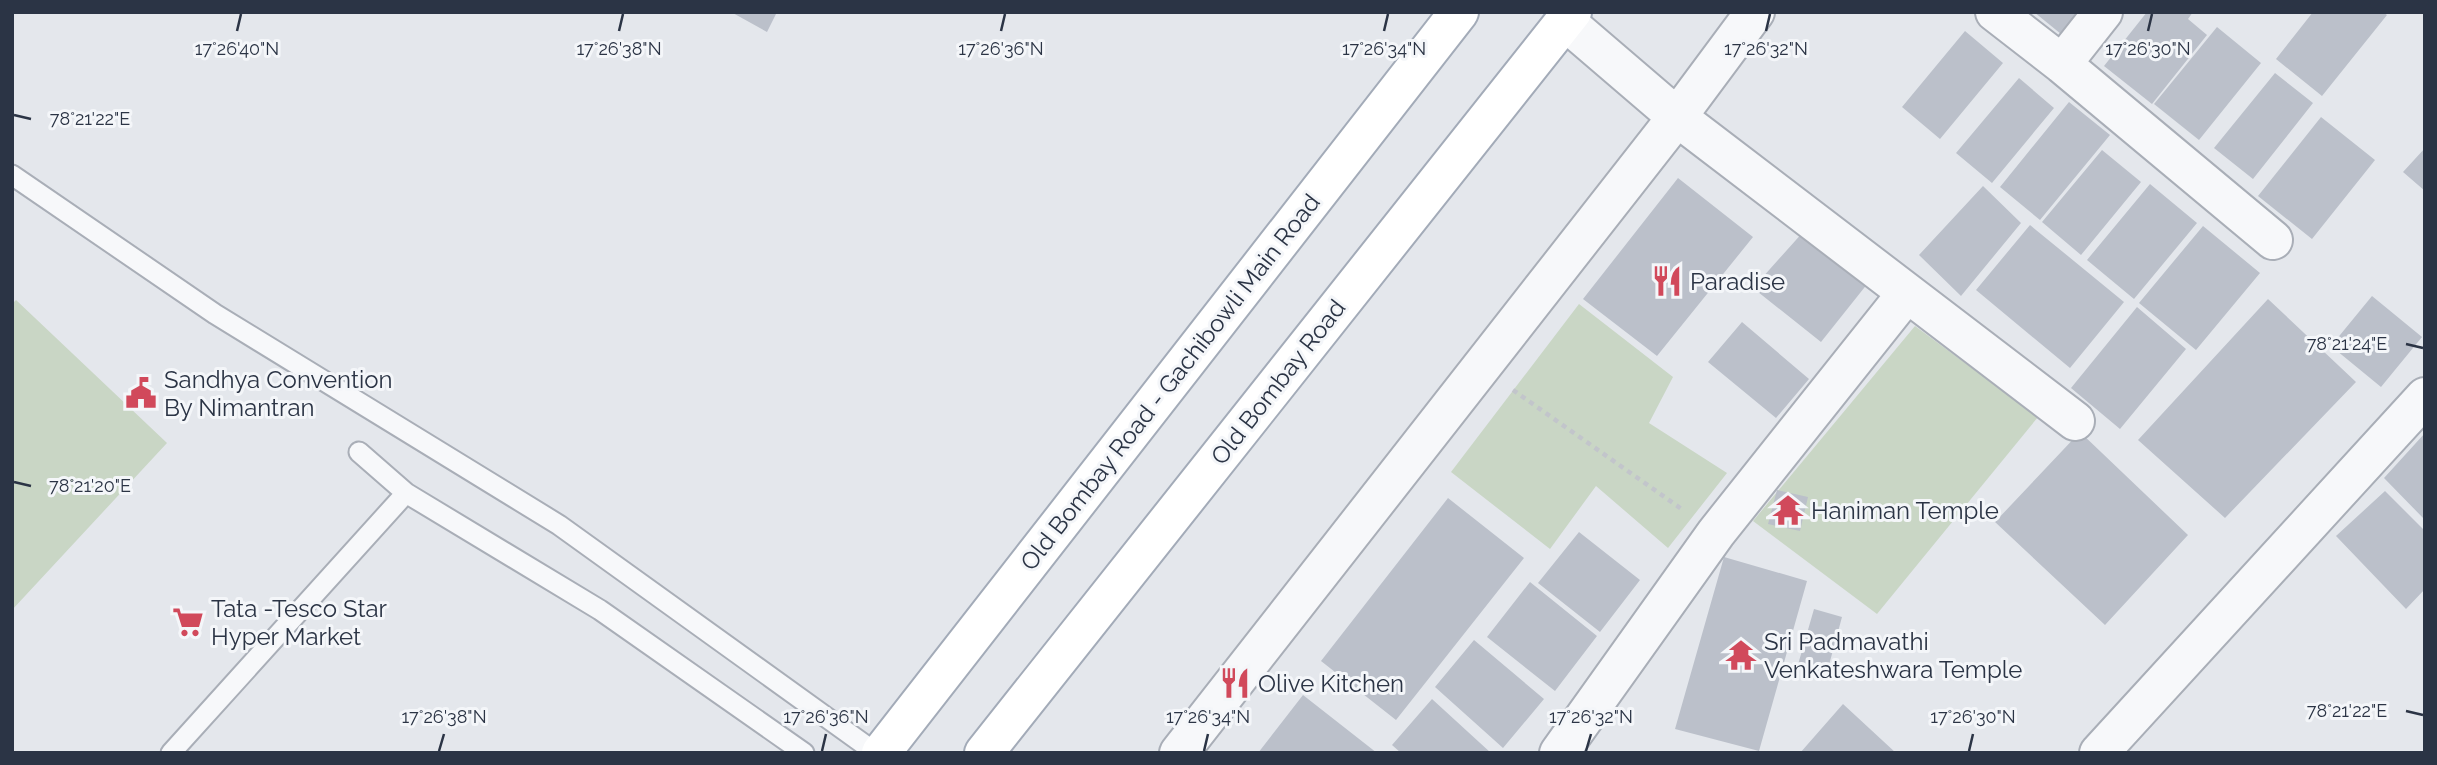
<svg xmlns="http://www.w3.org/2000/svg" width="2437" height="765" font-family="Raleway,sans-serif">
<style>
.green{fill:#c9d6c5}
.building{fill:#bbc0ca}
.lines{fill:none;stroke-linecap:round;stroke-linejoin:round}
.service-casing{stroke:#a9aeb7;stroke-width:23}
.minor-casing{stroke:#a9aeb7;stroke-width:42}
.primary-casing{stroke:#a3abb8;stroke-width:42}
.path{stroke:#c2c5cb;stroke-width:4.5;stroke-dasharray:5 5;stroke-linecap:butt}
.service{stroke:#f7f8fa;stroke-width:19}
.minor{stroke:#f7f8fa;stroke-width:38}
.primary{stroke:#fff;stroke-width:38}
.ticks{fill:none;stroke:#2b3445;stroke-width:2.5}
.labels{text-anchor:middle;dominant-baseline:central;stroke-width:6;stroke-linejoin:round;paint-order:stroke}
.poi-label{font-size:24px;fill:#2b3445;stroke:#f4f6f9;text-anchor:start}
.street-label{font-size:24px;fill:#2b3445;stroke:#f4f6f9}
.ticks-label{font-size:18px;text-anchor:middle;fill:#2b3445;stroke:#f4f6f9;stroke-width:6;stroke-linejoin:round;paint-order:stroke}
</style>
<rect width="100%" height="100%" fill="#e4e7ec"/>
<path class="green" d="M16 300 167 443 12 610V304Z
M1579 304 1673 377 1649 423 1727 473 1668 548 1596 486 1550 549 1451 472Z
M1915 326 2038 417 1877 614 1753 521Z"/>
<path class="building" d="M731 12H777L767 32Z
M2034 12H2078L2061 34Z
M2147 12H2193L2188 19 2207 35 2152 104 2104 66Z
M2313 12H2383L2387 15 2322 96 2276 59Z
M2217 27 2261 63 2199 140 2154 104Z
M1965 31 2003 63 1940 139 1902 107Z
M2275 73 2313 103 2253 179 2214 148Z
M2019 78 2054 108 1992 183 1956 153Z
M2069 102 2110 135 2040 220 2000 187Z
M2321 117 2375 160 2312 239 2258 196Z
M2425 148V191L2403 172Z
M2102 150 2141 182 2081 255 2042 222Z
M1678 178 1753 237 1657 356 1583 299Z
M2150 184 2197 223 2134 299 2087 260Z
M1983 186 2021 223 1961 296 1919 255Z
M2030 225 2124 302 2070 368 1976 290Z
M2203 226 2260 273 2196 350 2139 303Z
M1804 231 1872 278 1821 342 1753 288Z
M2372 296 2422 337 2381 387 2331 346Z
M2268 299 2356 382 2225 518 2138 440Z
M2137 307 2186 349 2120 429 2071 388Z
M1742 322 1809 379 1776 418 1708 362Z
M2080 432 2188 535 2105 625 1995 522Z
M2425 433V520L2384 478Z
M1777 490 1808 497 1800 531 1768 524Z
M2385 491 2425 531V589L2406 609 2336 536Z
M1448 498 1524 558 1396 720 1321 661Z
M1579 532 1640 580 1600 632 1538 583Z
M1724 557 1807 581 1759 751 1675 729Z
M1530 582 1597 636 1555 691 1487 637Z
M1814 609 1842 617 1826 676 1797 668Z
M1474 640 1544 699 1503 748 1435 687Z
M1303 695 1377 753H1258Z
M1432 699 1491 753H1401L1392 745Z
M1843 704 1896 753H1800Z"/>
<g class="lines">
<defs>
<path id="service" d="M12 175 215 314 559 525 876 753
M359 452 406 493
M171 753 406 493 600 610 804 753"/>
<path id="minor" d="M1995 12 2062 64 2273 240
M1565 21 1677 117 2075 421
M2062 64 2103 12
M1179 753 1677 117 1755 12
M1559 753 1716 533 1907 293
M2099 753 2425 397"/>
<path id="primary" d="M881 753 1459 12
M984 753 1572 12"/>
</defs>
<use href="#service" class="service-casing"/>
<use href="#minor" class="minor-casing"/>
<use href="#primary" class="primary-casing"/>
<path class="path" d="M1513 390 1683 510"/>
<use href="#service" class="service"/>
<use href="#minor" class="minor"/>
<use href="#primary" class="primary"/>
</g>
<path class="ticks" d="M237 31 241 14M619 31 623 14M1001 31 1005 14M1384 31 1388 14M1766 31 1770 14M2148 31 2152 14M14 115 31 119M2406 344 2423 348M14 482 31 486M2406 711 2423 715M439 751 444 734M822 751 826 734M1204 751 1208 734M1586 751 1591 734M1969 751 1973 734"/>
<defs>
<symbol id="restaurant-bare" viewBox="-9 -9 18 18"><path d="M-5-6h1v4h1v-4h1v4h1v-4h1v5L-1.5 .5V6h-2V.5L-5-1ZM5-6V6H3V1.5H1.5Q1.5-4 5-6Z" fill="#d1495b" stroke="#f4f6f9" stroke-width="2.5" paint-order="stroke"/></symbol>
<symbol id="civic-bare" viewBox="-9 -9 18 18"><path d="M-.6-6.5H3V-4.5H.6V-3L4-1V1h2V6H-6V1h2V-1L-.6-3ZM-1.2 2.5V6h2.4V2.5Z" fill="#d1495b" stroke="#f4f6f9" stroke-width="2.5" paint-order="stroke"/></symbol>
<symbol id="temple-bare" viewBox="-9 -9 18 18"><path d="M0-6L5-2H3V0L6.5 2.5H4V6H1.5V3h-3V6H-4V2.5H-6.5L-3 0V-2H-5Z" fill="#d1495b" stroke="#f4f6f9" stroke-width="2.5" paint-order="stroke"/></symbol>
<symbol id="supermarket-bare" viewBox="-9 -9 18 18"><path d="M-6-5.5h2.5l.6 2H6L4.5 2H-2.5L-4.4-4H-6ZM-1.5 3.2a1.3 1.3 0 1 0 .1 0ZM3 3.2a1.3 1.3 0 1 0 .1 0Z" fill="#d1495b" stroke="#f4f6f9" stroke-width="2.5" paint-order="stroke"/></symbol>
</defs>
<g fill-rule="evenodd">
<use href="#restaurant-bare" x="1645" y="259" width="44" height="44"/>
<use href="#civic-bare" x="119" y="371" width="44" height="44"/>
<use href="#temple-bare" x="1766" y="488" width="44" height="44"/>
<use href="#supermarket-bare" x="166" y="600" width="44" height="44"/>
<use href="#temple-bare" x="1719" y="633" width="44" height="44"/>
<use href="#restaurant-bare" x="1213" y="661" width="44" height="44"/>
</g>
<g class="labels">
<g class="poi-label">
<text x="1690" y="281">Paradise</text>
<text x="164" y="379">Sandhya Convention<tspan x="164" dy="28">By Nimantran</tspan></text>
<text x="1811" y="510">Haniman Temple</text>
<text x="211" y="608">Tata -Tesco Star<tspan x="211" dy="28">Hyper Market</tspan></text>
<text x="1764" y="641">Sri Padmavathi<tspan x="1764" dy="28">Venkateshwara Temple</tspan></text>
<text x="1258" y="683">Olive Kitchen</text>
</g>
<g class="street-label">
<text transform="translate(1170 382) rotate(-52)">Old Bombay Road - Gachibowli Main Road</text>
<text transform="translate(1278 382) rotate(-52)">Old Bombay Road</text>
</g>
</g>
<g class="ticks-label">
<text x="237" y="55">17°26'40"N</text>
<text x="619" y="55">17°26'38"N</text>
<text x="1001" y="55">17°26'36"N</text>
<text x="1384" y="55">17°26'34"N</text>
<text x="1766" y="55">17°26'32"N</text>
<text x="2148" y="55">17°26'30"N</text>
<text x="90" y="125">78°21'22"E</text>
<text x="2347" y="350">78°21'24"E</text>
<text x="90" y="492">78°21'20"E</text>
<text x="2347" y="717">78°21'22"E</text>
<text x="444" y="723">17°26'38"N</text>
<text x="826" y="723">17°26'36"N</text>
<text x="1208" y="723">17°26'34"N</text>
<text x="1591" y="723">17°26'32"N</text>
<text x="1973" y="723">17°26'30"N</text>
</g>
<rect width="2437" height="765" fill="none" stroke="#2b3445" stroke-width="28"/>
</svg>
